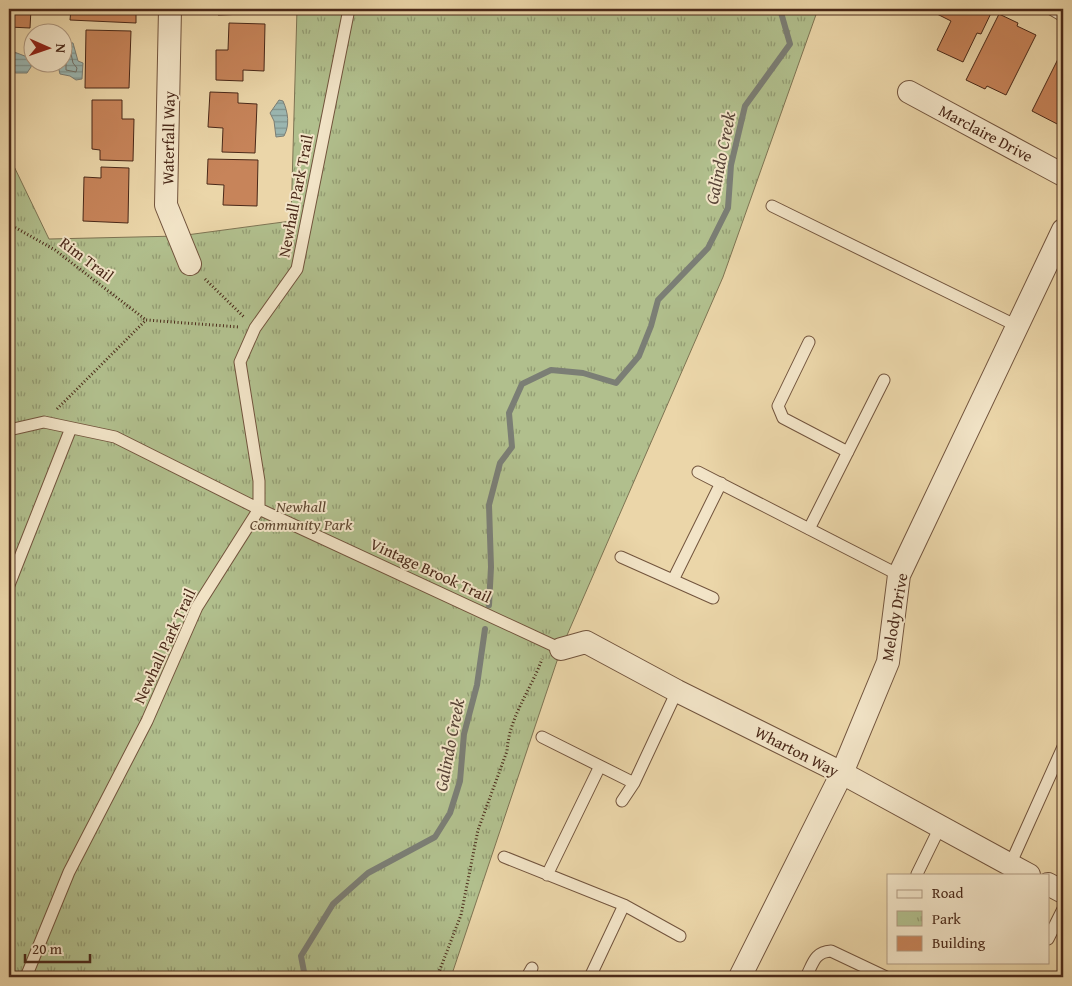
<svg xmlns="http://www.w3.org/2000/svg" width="1072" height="986" font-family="'Gentium Book Plus',serif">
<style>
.park{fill:url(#park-tufts);stroke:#7e7453}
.water{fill:url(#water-rules);stroke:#7b7e75}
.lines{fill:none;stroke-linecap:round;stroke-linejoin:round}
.shore{stroke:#727066;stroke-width:1}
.stream{stroke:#7b7e75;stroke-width:6}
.building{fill:#c7845a;stroke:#4a2919}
.service-casing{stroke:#72543d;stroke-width:13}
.minor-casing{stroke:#72543d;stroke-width:24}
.path{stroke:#4a2919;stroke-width:3;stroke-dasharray:1 2.5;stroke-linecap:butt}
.service{stroke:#f2e4c7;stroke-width:11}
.minor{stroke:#f2e4c7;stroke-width:22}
.labels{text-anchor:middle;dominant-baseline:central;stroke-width:4;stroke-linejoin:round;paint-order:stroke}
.street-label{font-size:16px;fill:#4a2919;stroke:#f2e4c7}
.park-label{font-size:16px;font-style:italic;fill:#5f4730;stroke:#f2e4c7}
.water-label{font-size:18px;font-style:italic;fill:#5a4538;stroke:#f2e4c7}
</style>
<defs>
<pattern id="park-tufts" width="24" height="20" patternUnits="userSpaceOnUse" patternTransform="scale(1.25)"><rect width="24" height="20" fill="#b1bf8d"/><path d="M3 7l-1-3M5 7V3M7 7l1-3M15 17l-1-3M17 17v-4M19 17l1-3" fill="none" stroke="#929b72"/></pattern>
<pattern id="water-rules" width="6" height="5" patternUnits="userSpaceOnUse" patternTransform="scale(1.25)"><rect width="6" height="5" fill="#9bb7b2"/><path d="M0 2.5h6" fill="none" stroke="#809590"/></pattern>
</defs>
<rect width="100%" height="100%" fill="#ebd6a9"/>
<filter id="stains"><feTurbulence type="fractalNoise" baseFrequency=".004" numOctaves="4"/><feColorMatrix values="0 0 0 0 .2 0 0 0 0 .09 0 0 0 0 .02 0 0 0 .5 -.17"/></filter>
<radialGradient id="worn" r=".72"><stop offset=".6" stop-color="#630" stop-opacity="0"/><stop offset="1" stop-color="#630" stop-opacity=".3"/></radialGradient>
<path class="park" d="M297 9H818L723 277 561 649 451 977H9V156L49 239 179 236 291 221Z"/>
<path class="water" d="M66 42 73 43 78 61 83 63 82 79 76 80 70 76 60 74 59 70 61 63 62 62 63 44Z
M9 50 30 58 32 61 31 67 27 73H16L9 71Z
M279 100 283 101C288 112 290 125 284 136L276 137 274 121 270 113Z"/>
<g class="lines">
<path class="shore" d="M62 48 70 49 73 63 77 68 76 72 66 70V62L62 58"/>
<path class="stream" d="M489 605 491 567 489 505 500 463 512 447 509 413 522 384 551 370 583 373 616 383 639 356 651 326 658 300 708 248 728 208 731 165 745 106 790 44 780 9
M305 977 301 956 333 904 368 873 435 837 450 813 460 781 464 734 477 685 485 629"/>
</g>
<path class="building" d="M9 9H31L30 28 9 27Z
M71 9H136V23L70 20Z
M218 9H248V14L218 15Z
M927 9H993L981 34 977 33 963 62 937 50 951 21Z
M999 14 1018 23 1017 26 1036 35 1006 95 987 86 985 89 966 80Z
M229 23 265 24 264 71 243 70V81L216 80V50H228Z
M86 30 131 31 129 88H85Z
M1063 49V127L1032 111Z
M210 92 238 93V103L257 104 255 153 222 152 223 128 208 127Z
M92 100H122V119H134L133 161 100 160V150L92 149Z
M208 159 258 160 257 206 223 205 224 185 207 184Z
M101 167 129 168 128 223 83 221 84 177 101 178Z"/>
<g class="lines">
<defs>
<path id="service" d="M1051 9 1063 16
M772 206 1017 326
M809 342 778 406 783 418 848 452
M9 430 44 422 115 437 259 509 561 649
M698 472 899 575
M809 529 884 380
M621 557 713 598
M673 580 721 483
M9 585 71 428
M542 737 634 783
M622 801 634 783 677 691
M504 857 624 905 680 936
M1010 865 1063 747
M547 875 600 766
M918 875 917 874 940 827
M1048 939 1063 909
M26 977 69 872 147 721 197 607 259 509V481L240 362 255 328 297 269 349 9
M527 977 532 968
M590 977 624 905
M806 977C813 964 814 952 831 951L886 977"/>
<path id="minor" d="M170 9 166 205 190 264
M909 92 1063 175
M561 649 586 642 677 691 842 773 1029 875
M1048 884 1063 892
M740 977 842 773 888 662 899 575 1063 230"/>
</defs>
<use href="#service" class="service-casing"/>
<use href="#minor" class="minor-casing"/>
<path class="path" d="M9 224 55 250 146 320
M205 279 244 317
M57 409 146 320 239 327
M437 977 461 915 478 830 507 751C509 717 531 690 542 659"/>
<use href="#service" class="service"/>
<use href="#minor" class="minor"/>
</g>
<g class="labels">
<g class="street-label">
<text transform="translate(986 133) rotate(28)">Marclaire Drive</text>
<text transform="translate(168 138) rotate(-89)">Waterfall Way</text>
<text transform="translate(295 196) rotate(-79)">Newhall Park Trail</text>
<text transform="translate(87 259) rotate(37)">Rim Trail</text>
<text transform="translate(431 570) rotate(25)">Vintage Brook Trail</text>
<text transform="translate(894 617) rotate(-80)">Melody Drive</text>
<text transform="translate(164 646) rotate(-65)">Newhall Park Trail</text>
<text transform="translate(797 751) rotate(27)">Wharton Way</text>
</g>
<g class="park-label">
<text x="301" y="506">Newhall<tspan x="301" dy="18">Community Park</tspan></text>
</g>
<g class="water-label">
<text transform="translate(720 158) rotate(-79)">Galindo Creek</text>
<text transform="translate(449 745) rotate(-79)">Galindo Creek</text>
</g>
</g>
<rect width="1072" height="986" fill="none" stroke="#ebd6a9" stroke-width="30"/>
<rect x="10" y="10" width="1052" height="966" fill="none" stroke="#4a2919" stroke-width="2.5"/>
<rect x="15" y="15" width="1042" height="956" fill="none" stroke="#4a2919"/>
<rect x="887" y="874" width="162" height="90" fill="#f2e4c7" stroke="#af9981"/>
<rect x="897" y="890" width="25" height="8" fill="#f2e4c7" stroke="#af9981"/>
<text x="932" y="898" font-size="15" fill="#4a2919">Road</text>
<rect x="897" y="911" width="25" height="15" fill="url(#park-tufts)" stroke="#af9981"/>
<text x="932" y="924" font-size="15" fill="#4a2919">Park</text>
<rect x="897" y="936" width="25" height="15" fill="#c7845a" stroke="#af9981"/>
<text x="932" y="948" font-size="15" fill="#4a2919">Building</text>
<g transform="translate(48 48) rotate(92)"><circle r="24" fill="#f2e4c7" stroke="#af9981"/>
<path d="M0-4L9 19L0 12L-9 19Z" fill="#8f2418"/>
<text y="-8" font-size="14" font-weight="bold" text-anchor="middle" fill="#4a2919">N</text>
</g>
<path d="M25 954v8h65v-8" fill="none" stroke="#4a2919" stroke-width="2.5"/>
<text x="32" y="954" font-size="15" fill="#4a2919" stroke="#f2e4c7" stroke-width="4" paint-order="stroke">20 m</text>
<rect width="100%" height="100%" filter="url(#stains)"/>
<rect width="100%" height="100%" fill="url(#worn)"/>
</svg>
